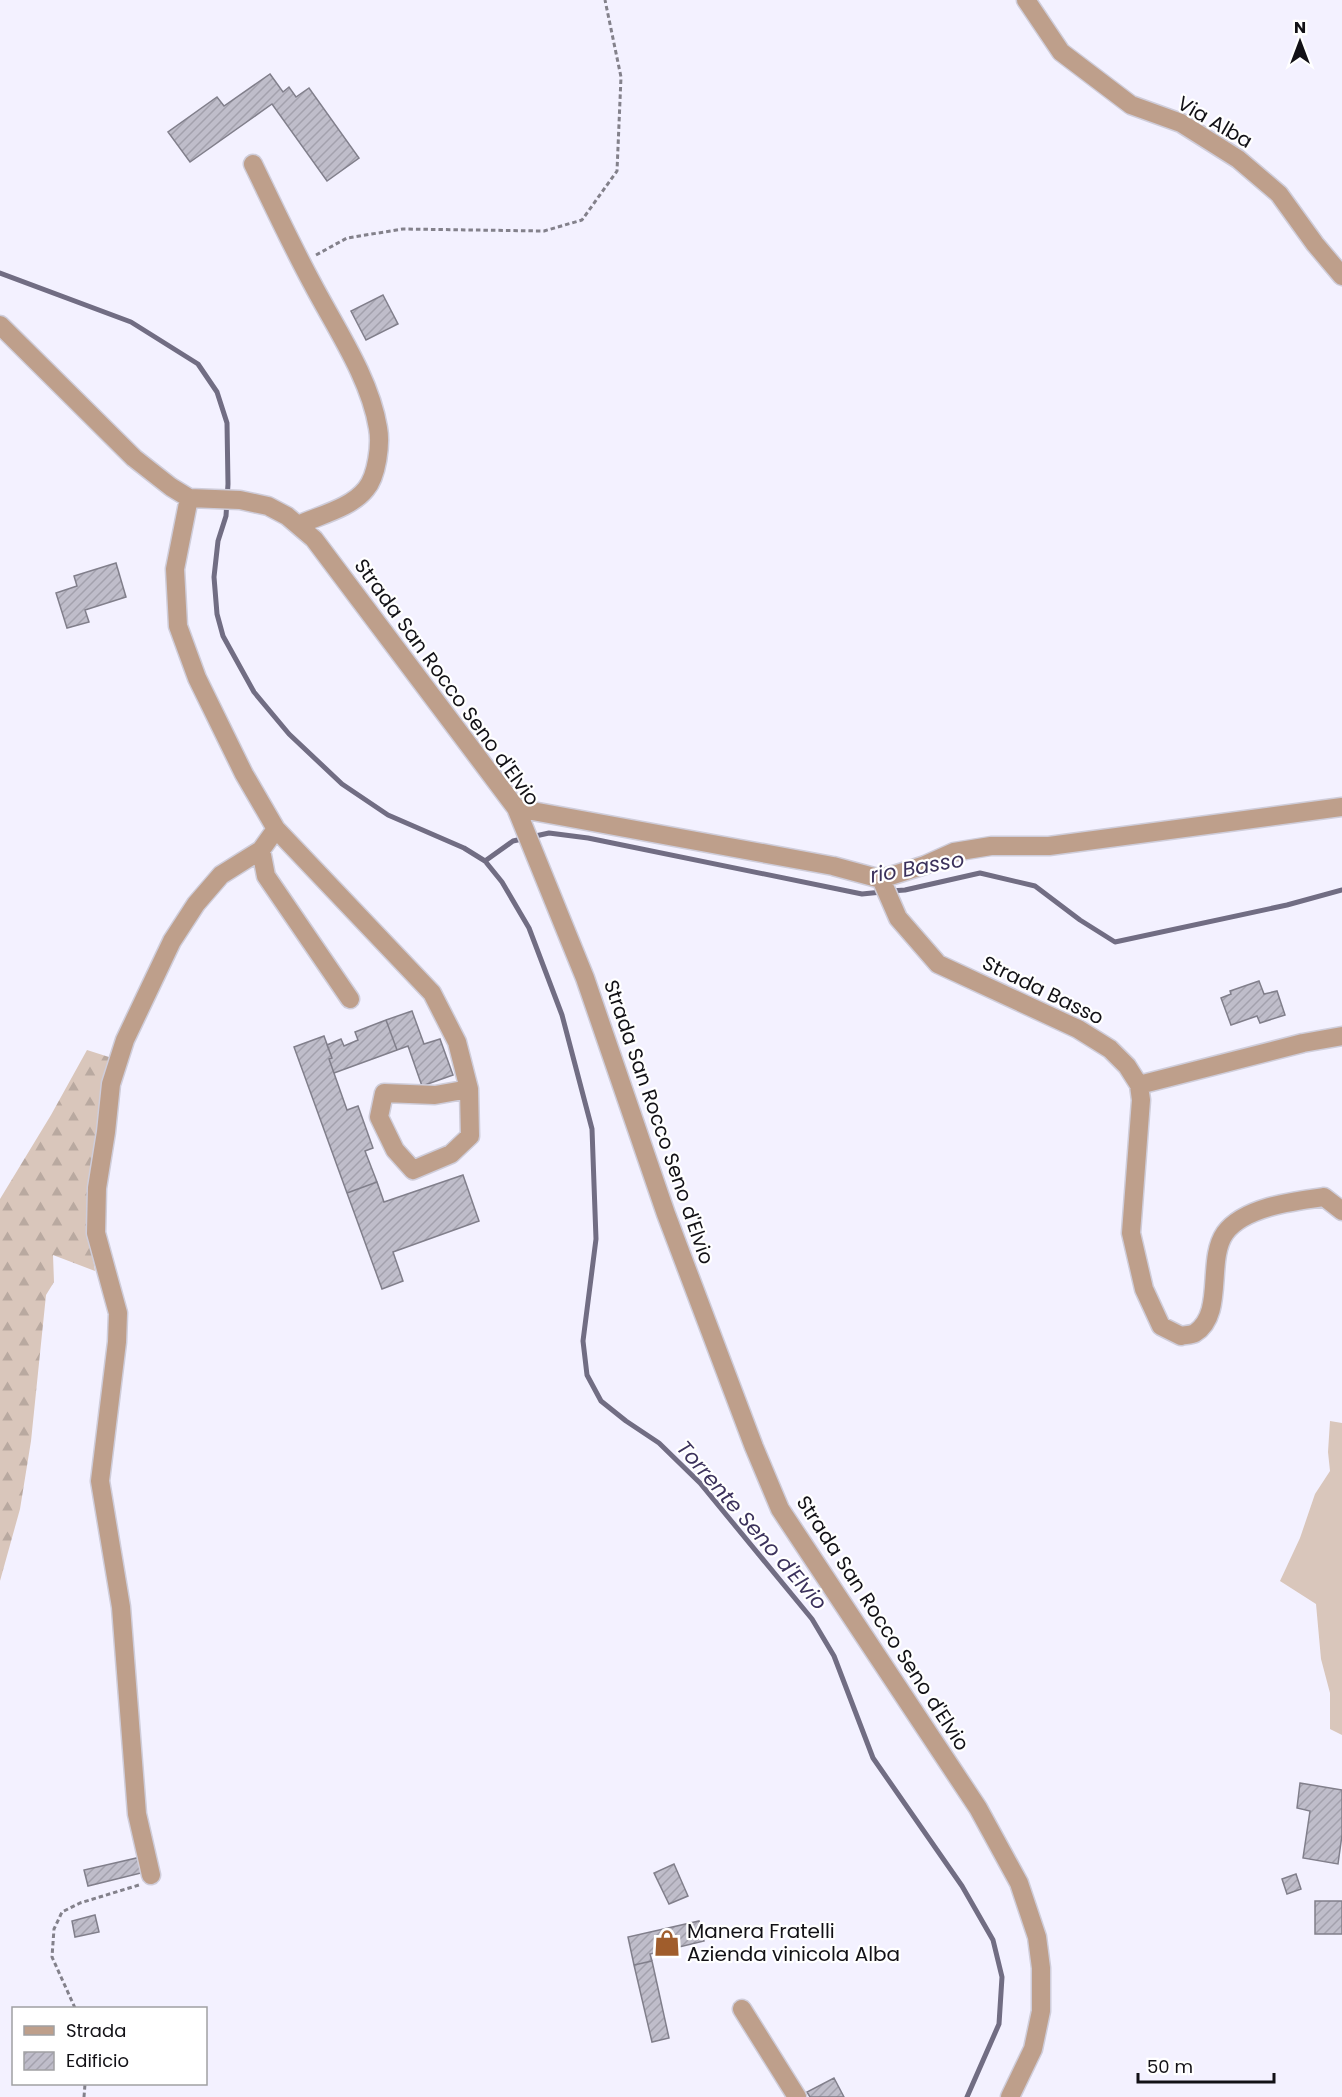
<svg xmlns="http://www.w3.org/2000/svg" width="1342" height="2097" font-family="Poppins,sans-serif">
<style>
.grass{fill:#d9c6bb}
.forest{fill:url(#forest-firs)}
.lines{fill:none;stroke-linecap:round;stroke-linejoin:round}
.stream{stroke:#716d83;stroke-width:5}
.building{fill:url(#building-hatch);stroke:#817f8b;stroke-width:1.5}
.minor-casing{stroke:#cfcdda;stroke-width:21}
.path{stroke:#83818b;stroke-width:3;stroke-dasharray:4.5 3;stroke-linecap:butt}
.minor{stroke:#be9f8b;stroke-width:18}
.labels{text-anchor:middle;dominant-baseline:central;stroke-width:4.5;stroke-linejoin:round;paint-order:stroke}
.street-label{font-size:20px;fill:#121116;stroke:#fff}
.poi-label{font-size:20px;fill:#121116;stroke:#fff;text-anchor:start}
.water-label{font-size:21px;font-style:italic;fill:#3c325c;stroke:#fff}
</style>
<defs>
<pattern id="forest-firs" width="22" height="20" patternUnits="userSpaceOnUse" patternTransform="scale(1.5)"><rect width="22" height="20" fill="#d9c6bb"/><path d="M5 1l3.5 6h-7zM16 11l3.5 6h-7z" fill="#b9a9a0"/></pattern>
<pattern id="building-hatch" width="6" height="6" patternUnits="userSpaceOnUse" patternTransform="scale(1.5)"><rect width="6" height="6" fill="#bfbdca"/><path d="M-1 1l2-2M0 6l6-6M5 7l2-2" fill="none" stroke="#a3a1ad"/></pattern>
</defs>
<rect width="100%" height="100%" fill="#f3f1ff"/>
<path class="grass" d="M1330 1421 1342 1423V1735L1330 1729V1693L1321 1659 1316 1604 1280 1581 1300 1538 1315 1494 1330 1471 1328 1452Z"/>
<path class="forest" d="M87 1050 112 1058 88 1225 95 1271 53 1255 54 1282 46 1295 31 1441 20 1509 0 1581V1199L51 1115Z"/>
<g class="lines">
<path class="stream" d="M0 273 131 322 198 364 217 392 227 423 228 484 226 516 218 541 214 577 217 614 223 636 254 692 289 734 342 784 388 815 464 848 485 861 502 882 529 928 562 1015 592 1129 596 1239 583 1341 587 1375 601 1401 626 1421 659 1443 700 1483 812 1619 834 1656 873 1758 962 1886 993 1940 1002 1977 999 2024 967 2097
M485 861 513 841 549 833 588 838 862 894 882 892
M891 891 905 890 980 873 1035 886 1080 920 1115 942 1287 905 1342 890"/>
</g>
<path class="building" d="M270 74 283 92 289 87 296 97 309 88 359 158 327 181 272 104 190 162 168 132 217 97 224 106Z
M383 295 398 324 366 340 351 311Z
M116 563 126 597 85 610 89 622 67 628 56 593 77 586 74 576Z
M1259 981 1264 994 1277 991 1285 1015 1260 1023 1257 1016 1231 1025 1221 998 1231 994 1230 991Z
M412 1011 424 1044 440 1039 453 1075 422 1086 408 1046 397 1050 386 1020Z
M386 1020 397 1050 334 1073 329 1059 332 1058 327 1045 341 1039 344 1046 358 1040 355 1032Z
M324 1036 332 1058 329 1059 347 1110 358 1106 373 1148 365 1151 377 1182 347 1193 294 1047Z
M463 1175 479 1221 393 1252 403 1281 382 1289 347 1193 377 1182 384 1202Z
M1300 1783 1342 1790V1835L1338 1864 1303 1858 1310 1811 1297 1808Z
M141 1857 145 1872 88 1886 84 1870Z
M674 1864 688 1896 669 1904 654 1873Z
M1296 1874 1301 1889 1287 1894 1282 1879Z
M1315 1901H1342V1934H1315Z
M95 1915 99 1932 75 1937 72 1921Z
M699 1921 704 1941 650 1954 652 1961 634 1965 628 1937Z
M652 1961 669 2038 652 2042 634 1965Z
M834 2078 844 2097H810L807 2092Z"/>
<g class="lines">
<defs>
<path id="minor" d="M1026 0 1061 52 1131 105 1181 123 1238 159 1279 194 1315 244 1342 276
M253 164C272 203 291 244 312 283 335 327 370 378 378 428 381 444 377 476 366 489 351 508 320 515 298 525
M0 325 134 458 171 487 189 498 240 500 268 506 287 516 314 539 516 808 585 978 666 1214 754 1447 780 1509 978 1808 1019 1883 1037 1937 1041 1968V2011L1033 2049 1010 2097
M189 498 175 569 178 626 197 678 244 774 276 829 432 993 457 1042 469 1089 470 1136 451 1154 413 1170 395 1150 379 1117 384 1093 435 1095 469 1089
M516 808 833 866 881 879 898 918 938 964 1078 1029 1110 1049 1127 1066 1139 1085 1141 1100 1131 1233 1144 1289 1161 1326 1181 1336C1185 1335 1191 1335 1195 1333 1225 1314 1206 1260 1225 1233 1244 1207 1294 1201 1324 1197L1342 1211
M261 850 266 876 350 999
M881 879 925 865 954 852 991 846H1049L1342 807
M1139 1085 1303 1043 1342 1036
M151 1875 137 1814 121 1607 100 1481 117 1342 118 1313 96 1233 97 1188 106 1132 111 1084 125 1040 172 941 196 904 221 875 261 850 276 829
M742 2009 797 2097"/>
</defs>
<use href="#minor" class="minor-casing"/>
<path class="path" d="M316 255 347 238 403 229 544 231 582 220 617 171 621 77 605 0
M75 2008 52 1957 54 1929 62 1912 80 1903 139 1885
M84 2097 85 2084"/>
<use href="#minor" class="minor"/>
</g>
<defs>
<symbol id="shop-bare" viewBox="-9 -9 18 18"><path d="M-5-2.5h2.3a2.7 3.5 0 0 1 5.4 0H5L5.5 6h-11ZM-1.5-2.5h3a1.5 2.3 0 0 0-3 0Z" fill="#a05d2c" stroke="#fff" stroke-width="2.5" paint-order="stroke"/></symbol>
</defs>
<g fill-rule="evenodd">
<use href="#shop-bare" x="648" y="1924" width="38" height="38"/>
</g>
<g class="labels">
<g class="street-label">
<text transform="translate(1215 122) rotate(30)">Via Alba</text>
<text transform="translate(447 682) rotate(54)">Strada San Rocco Seno d'Elvio</text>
<text transform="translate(1043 990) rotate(26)">Strada Basso</text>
<text transform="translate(659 1122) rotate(71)">Strada San Rocco Seno d'Elvio</text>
<text transform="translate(883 1623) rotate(57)">Strada San Rocco Seno d'Elvio</text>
</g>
<g class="poi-label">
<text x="687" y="1931">Manera Fratelli<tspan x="687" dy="23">Azienda vinicola Alba</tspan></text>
</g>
<g class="water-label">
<text transform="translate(917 867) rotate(-10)">rio Basso</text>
<text transform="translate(752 1525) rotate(49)">Torrente Seno d'Elvio</text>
</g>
</g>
<rect x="12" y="2007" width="195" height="78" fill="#ffffff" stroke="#a0a0a2" stroke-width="1.5"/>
<rect x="24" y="2026" width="30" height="9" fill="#be9f8b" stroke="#a0a0a2" stroke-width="1.5"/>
<text x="66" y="2037" font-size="18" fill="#121116">Strada</text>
<rect x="24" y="2052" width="30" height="18" fill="url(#building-hatch)" stroke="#a0a0a2" stroke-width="1.5"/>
<text x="66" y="2067" font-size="18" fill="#121116">Edificio</text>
<g transform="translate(1300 42)" stroke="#ffffff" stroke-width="4.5" paint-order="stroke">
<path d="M0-4.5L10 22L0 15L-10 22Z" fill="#121116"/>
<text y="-9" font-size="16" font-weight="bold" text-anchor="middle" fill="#121116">N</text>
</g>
<path d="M1138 2073v9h136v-9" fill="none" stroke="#121116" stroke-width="3"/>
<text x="1147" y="2073" font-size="18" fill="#121116" stroke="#ffffff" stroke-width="4.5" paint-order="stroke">50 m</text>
</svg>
